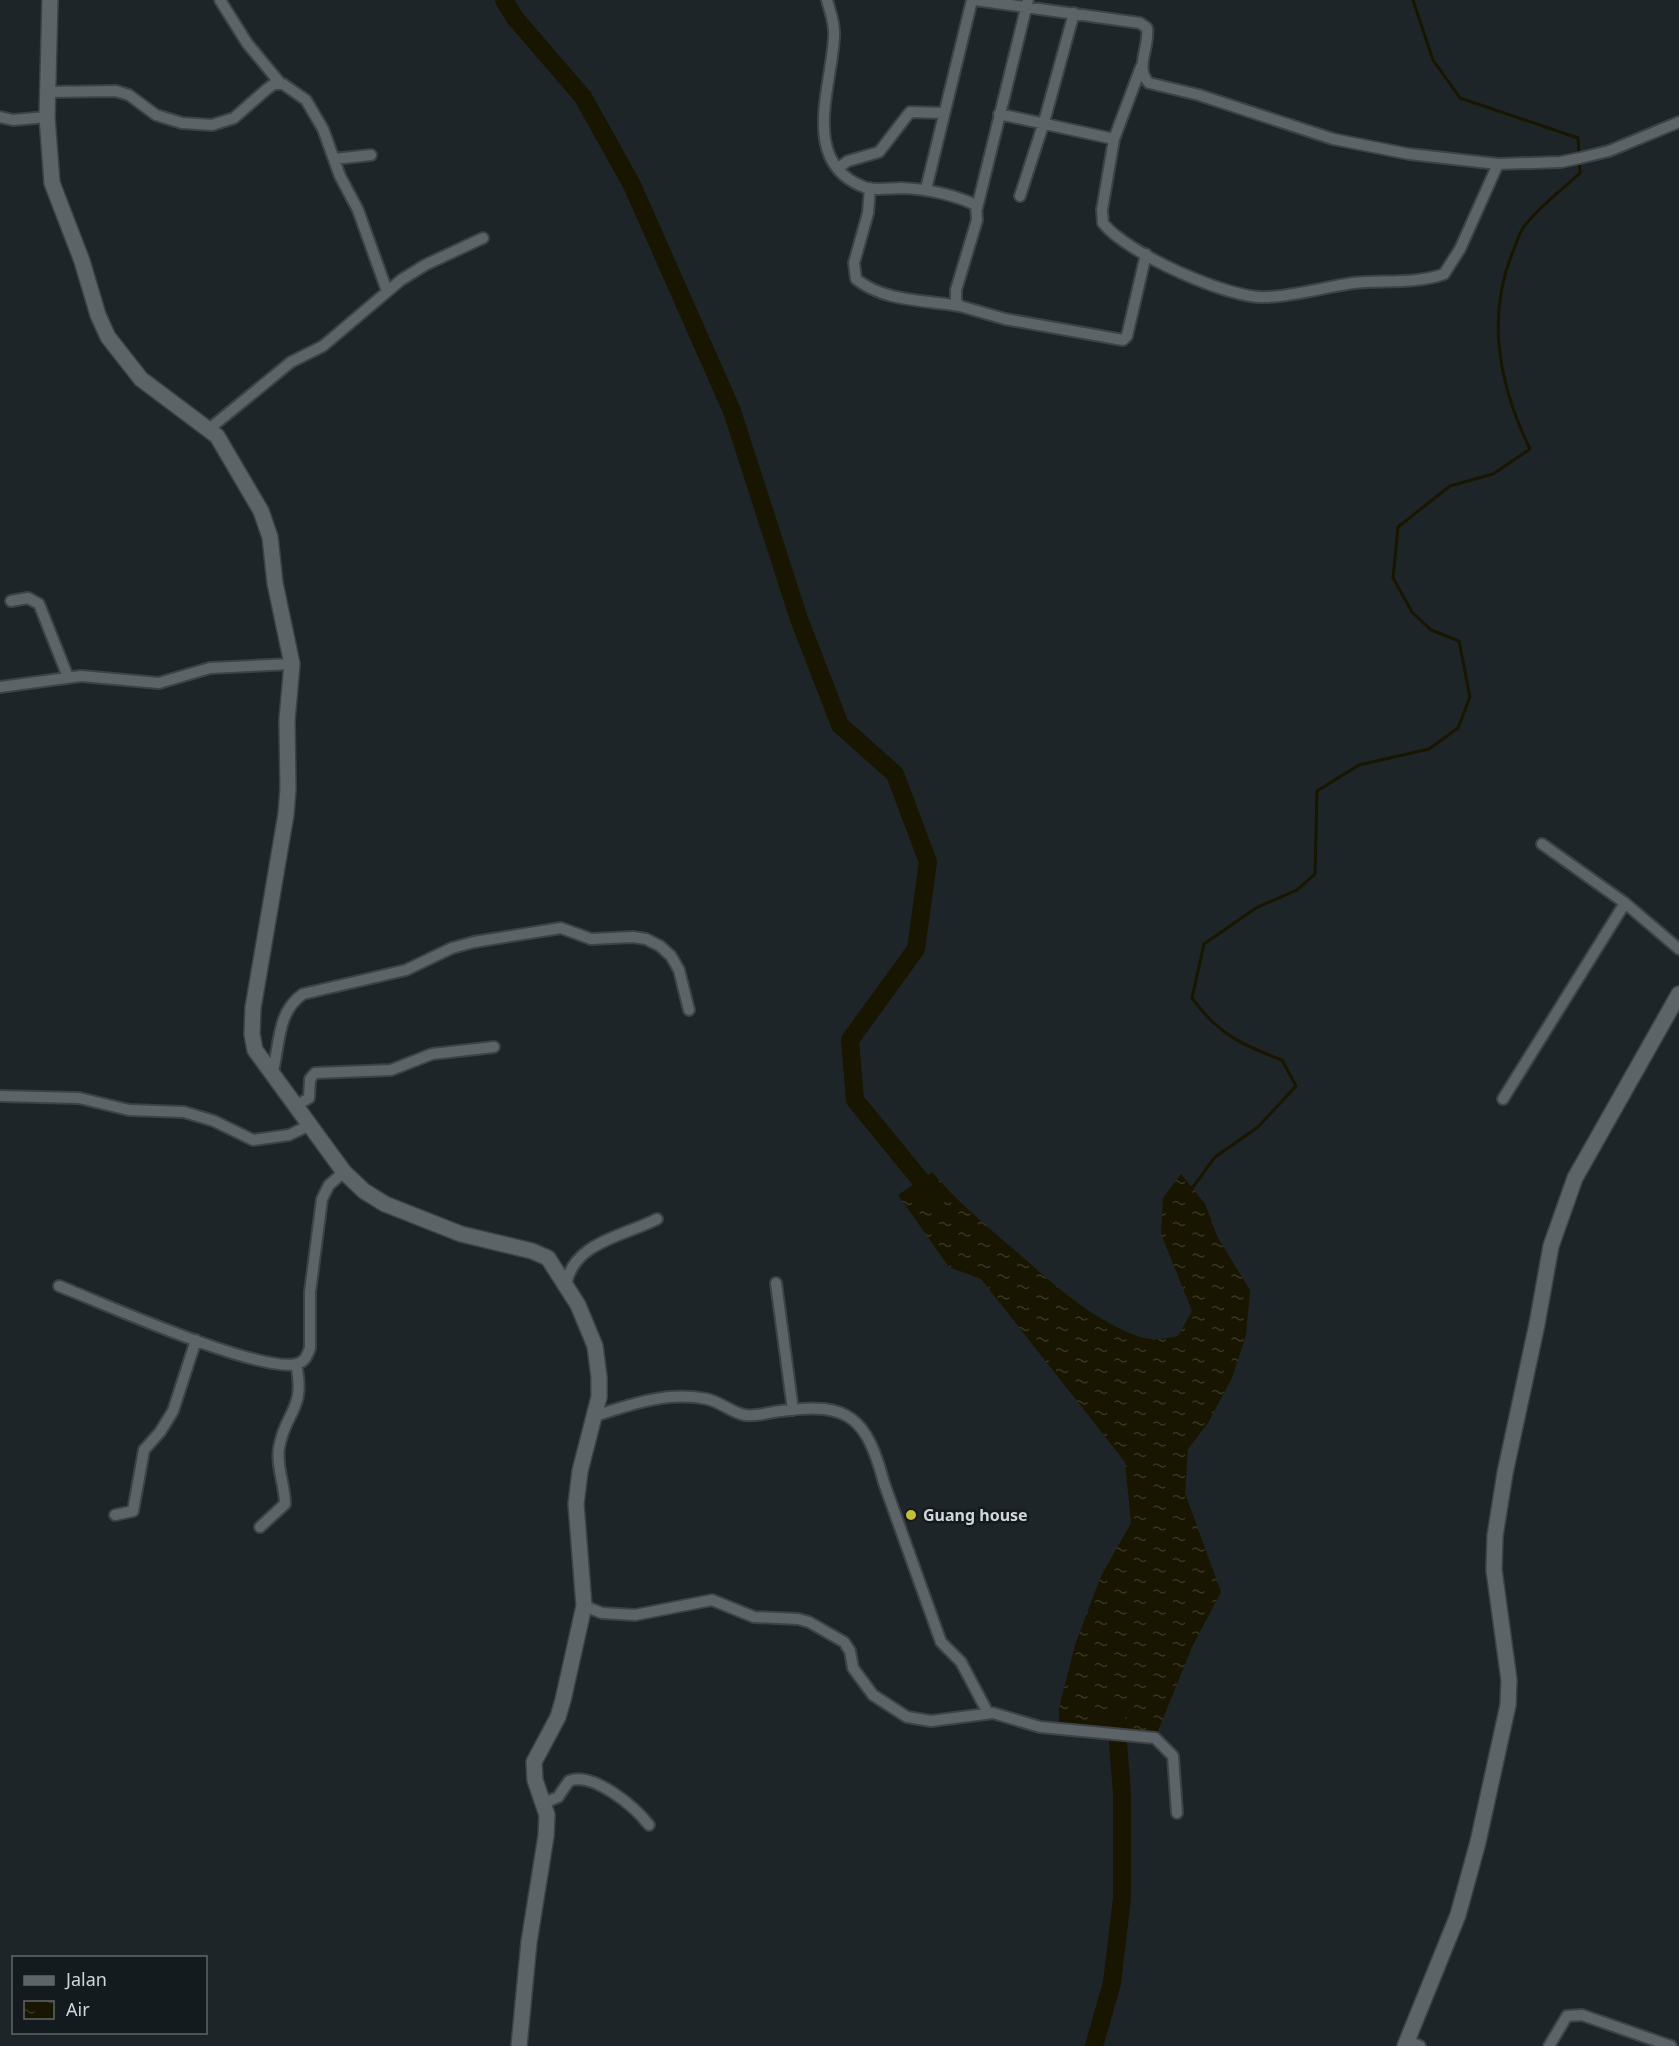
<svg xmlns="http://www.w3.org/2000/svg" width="1679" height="2046" font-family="'Noto Sans',sans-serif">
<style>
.water{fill:url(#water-ripples)}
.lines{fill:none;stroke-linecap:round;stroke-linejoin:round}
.stream{stroke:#181500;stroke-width:3}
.river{stroke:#181500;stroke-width:18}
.street-casing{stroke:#3c4245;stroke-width:14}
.secondary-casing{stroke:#3c4245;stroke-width:18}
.street{stroke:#5c6468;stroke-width:10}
.secondary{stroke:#5c6468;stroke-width:15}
.poi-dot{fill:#c6bc3c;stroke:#141b1e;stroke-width:2}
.labels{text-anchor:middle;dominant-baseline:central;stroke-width:5;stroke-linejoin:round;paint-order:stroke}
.poi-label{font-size:16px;font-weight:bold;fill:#d1d5d8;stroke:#141b1e;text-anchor:start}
</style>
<defs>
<pattern id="water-ripples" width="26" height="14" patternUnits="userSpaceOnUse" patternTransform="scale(1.5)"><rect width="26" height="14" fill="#181500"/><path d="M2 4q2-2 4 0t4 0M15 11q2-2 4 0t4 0" fill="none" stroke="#393624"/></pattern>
</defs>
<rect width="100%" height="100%" fill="#1e2528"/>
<path class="water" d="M932 1172C956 1200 983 1223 1011 1247 1050 1281 1089 1318 1137 1336 1150 1341 1166 1339 1178 1336L1192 1311 1161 1234 1163 1198 1181 1174 1205 1204 1218 1238 1250 1290 1246 1335 1232 1378 1208 1423 1188 1449 1185 1493 1221 1592 1193 1645 1155 1738 1059 1727V1708L1075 1645 1101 1576 1131 1523 1125 1462 981 1279 949 1267 898 1195Z"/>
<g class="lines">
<path class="stream" d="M1190 1191 1215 1157 1258 1127 1296 1086 1282 1060C1242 1045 1218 1034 1192 998L1204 944 1256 908 1297 890 1315 874 1317 791 1359 765 1429 749 1458 728 1470 697 1459 641 1431 630 1412 612 1393 578 1398 527 1450 486 1493 474 1530 449C1499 385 1485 316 1514 249 1517 241 1520 230 1526 224 1541 205 1562 190 1580 173L1578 138 1460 98 1433 60 1413 0"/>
<path class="river" d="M504 0 515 18 583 97 632 185 732 411 799 619 840 725 895 774 928 862 916 949 850 1040 855 1100 936 1199
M1094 2046 1112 1983 1122 1898V1794L1116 1716"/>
<defs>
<path id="street" d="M220 0 247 43 280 83
M827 0C830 12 835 23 834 36 832 87 799 162 864 187 875 191 889 188 901 188 927 189 952 194 976 205L977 220 956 290V302L960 306 1005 319 1123 340 1127 336 1146 254
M975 0 1140 23 1147 28C1150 47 1134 68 1149 83L1199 95 1333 139 1409 154 1498 164 1561 162 1580 158 1609 151 1679 122
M1141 67 1114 139 1102 210 1103 223C1126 253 1230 300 1267 297 1296 296 1325 287 1353 283 1382 280 1417 284 1444 274L1460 249 1498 164
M47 92 116 91 129 95 156 115 182 123 212 125 234 118 267 89 274 84H283L306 100 323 129 340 176 358 210 387 291
M999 114 1114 139
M0 117 13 120 47 117
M334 159 371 155
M838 168 848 161 879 152 910 112 943 113
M870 188 868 213 854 263 856 279C884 302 926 300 960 306
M926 189 972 0
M1020 196 1044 122 1074 13
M977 208 1028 0
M209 429 291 362 323 346 401 280 425 265 483 238
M11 601 28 598 39 604 68 677
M0 687 81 676 159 683 210 668 292 664
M1542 844 1625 903 1679 949
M272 1075C280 1047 276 1012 303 994L406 970 452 948 474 942 561 928 591 939 633 937 646 939 660 946 671 956 679 970 689 1010
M0 1096 79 1098 129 1110 184 1112 214 1121 253 1140 289 1135 310 1125
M1503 1099 1625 903
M295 1106 309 1098 310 1079 315 1073 391 1070 432 1054 494 1047
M776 1283 793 1410
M566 1284C574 1242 624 1236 657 1219
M59 1286C102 1303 259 1373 296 1364 305 1362 307 1356 310 1348V1292L322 1199 329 1185 344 1172
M595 1416C631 1404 669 1391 707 1399 721 1402 732 1413 745 1415 756 1417 769 1412 781 1411 850 1401 867 1419 884 1483L941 1642 961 1662 988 1713
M115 1515 133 1511 144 1450 160 1432 173 1411 196 1340
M260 1527 285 1504C285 1485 276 1467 279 1448 285 1411 306 1411 296 1364
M584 1606 602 1613 635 1615 712 1600 754 1617 798 1619 809 1622 844 1642 850 1651 853 1668 873 1695 907 1717 931 1721 993 1713 1040 1727 1155 1738 1173 1756 1177 1813
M544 1803 558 1797 569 1781C593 1771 635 1807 649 1825
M1407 2041 1420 2046
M1549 2046 1567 2016 1582 2015 1671 2046"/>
<path id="secondary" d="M50 0 47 117 52 183 82 261 98 315 108 337 141 379 217 436 261 511 270 537 275 583 292 664 287 720 288 789 286 814 253 1008 252 1034 255 1050 344 1172 364 1191 385 1204 461 1234 532 1251 548 1258 578 1305 595 1346 599 1377V1397L580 1471 576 1504 584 1606 563 1700 558 1717 534 1762 535 1780 547 1815 546 1836 529 1942 519 2046
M1405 2046 1458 1915 1478 1842 1508 1705 1509 1680 1494 1570 1495 1536 1505 1473 1537 1324 1551 1246 1575 1178 1679 994"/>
</defs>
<use href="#street" class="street-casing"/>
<use href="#secondary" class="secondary-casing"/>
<use href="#street" class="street"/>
<use href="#secondary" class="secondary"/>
</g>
<circle class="poi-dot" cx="911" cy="1515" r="6"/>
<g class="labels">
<g class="poi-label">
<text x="923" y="1515">Guang house</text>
</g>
</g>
<rect x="12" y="1956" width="195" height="78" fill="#141b1e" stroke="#606568" stroke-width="1.5"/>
<rect x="24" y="1976" width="30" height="9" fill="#5c6468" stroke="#606568" stroke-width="1.5"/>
<text x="66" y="1986" font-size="18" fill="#d1d5d8">Jalan</text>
<rect x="24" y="2001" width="30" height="18" fill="url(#water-ripples)" stroke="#606568" stroke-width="1.5"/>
<text x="66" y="2016" font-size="18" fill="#d1d5d8">Air</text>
</svg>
